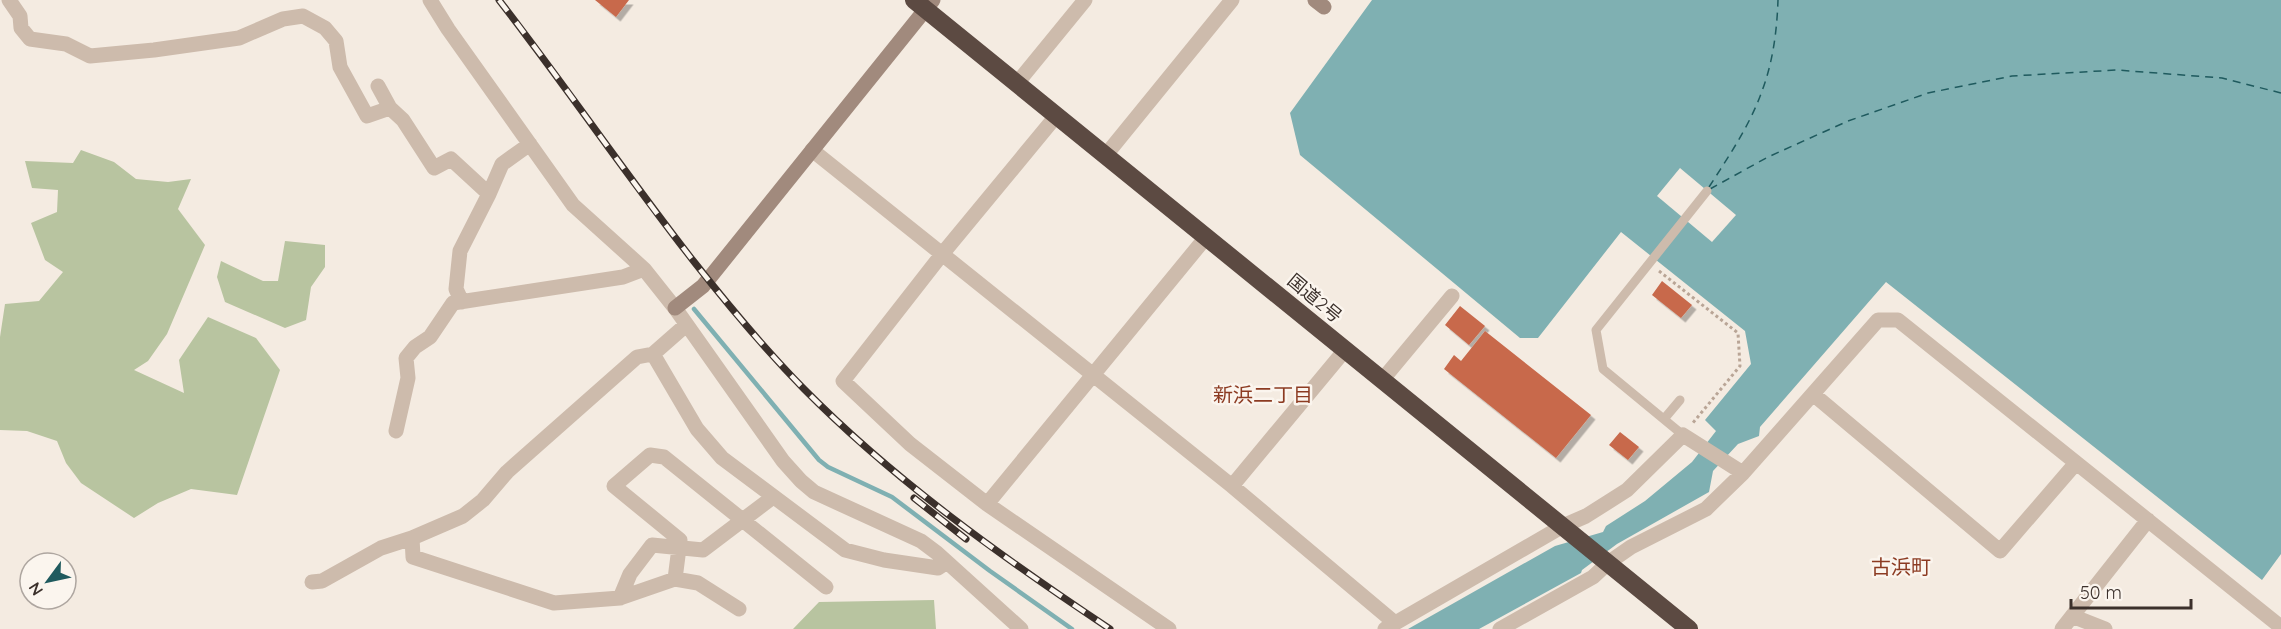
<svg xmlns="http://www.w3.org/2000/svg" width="2281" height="629" font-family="Quicksand,'Noto Sans JP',sans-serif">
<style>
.green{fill:#b8c4a0}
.water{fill:#7fb0b2}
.pier{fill:#f4ebe1}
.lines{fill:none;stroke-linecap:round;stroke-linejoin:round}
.stream{stroke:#7fb0b2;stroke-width:4.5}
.ferry{stroke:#1f5a5e;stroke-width:1.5;stroke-dasharray:8 6;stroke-linecap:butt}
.building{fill:#c8694b;filter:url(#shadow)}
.path{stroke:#b9a596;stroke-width:3;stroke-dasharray:3 3;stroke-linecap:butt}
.lane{stroke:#cdbbac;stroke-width:9}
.street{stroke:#cdbbac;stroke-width:15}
.secondary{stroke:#a18a7d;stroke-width:15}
.highway{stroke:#5c4a42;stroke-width:18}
.rail-casing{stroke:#3b302b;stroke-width:7}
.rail{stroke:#fbf5ee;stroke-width:4.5;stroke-dasharray:14;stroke-linecap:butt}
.labels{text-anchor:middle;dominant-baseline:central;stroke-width:5;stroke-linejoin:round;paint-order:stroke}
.street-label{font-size:18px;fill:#3b302b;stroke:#fbf5ee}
.neighbourhood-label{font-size:20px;fill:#8c3b22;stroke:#fbf5ee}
</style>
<defs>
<filter id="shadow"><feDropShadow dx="4.5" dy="4.5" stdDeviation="0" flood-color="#0004"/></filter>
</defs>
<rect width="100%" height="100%" fill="#f4ebe1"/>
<path class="green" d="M81 150 114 162 136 179 168 182 191 179 178 209 205 245 167 334 148 361 134 370 184 393 179 360 208 317 256 338 280 370 237 495 191 489 158 503 134 518 81 483 66 463 57 441 27 431 0 430V337L5 304 39 301 63 272 45 260 31 223 57 212 58 190 32 188 25 161 73 163Z
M285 241 325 245V267L311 287 306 320 285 328 225 302 217 277 221 261 263 281H278Z
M934 600 936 629H793L819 602Z"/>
<path class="water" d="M1372 0H2281V554L2262 580 1886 282 1760 427 1759 436 1738 444 1713 471 1709 492 1617 544 1582 570 1581 573 1479 629H1408L1555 546 1603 532 1606 526 1645 501 1692 462 1716 431 1705 420 1751 364 1745 331 1621 232 1538 338H1520L1300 155 1290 113Z"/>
<path class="pier" d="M1680 168 1736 215 1712 242 1657 196Z"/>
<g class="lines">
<path class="stream" d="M694 309 819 460 828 467 892 497 990 571 1072 629"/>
<path class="ferry" d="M1709 187C1729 156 1750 125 1762 91 1773 62 1777 30 1778 0
M1710 189 1768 157 1848 121 1928 93 2012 76 2117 70 2222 78 2281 93"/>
</g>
<path class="building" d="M595 0H629L616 17Z
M1662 281 1692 305 1681 318 1652 295Z
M1460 306 1485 326 1469 345 1445 325Z
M1485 331 1591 415 1556 458 1444 369 1454 355 1461 361Z
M1620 432 1639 447 1628 460 1609 445Z"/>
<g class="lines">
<path class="path" d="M1659 271 1738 333 1740 366 1692 424"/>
<path class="lane" d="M1664 419 1680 400
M1683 435 1603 369 1596 330 1707 191"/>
<path class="street" d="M9 0 20 16 21 28 30 39 66 44 90 56 154 50 239 38 283 19 303 16 325 28 336 41 340 67 367 116 390 108
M430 0 448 29 573 205 644 269 675 308 783 461 801 481 814 492 921 541 937 553 1021 629
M1018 82 1085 0
M378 86 390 108 403 120 434 168 451 159 489 194
M1057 115 943 253 843 381 910 444 987 504 1169 629
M812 150 1232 486 1395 623
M1105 156 1232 0
M462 302 456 289 460 251 489 194 502 164 530 144
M653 354 697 429 722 458 845 550 884 560 938 568 947 562
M1383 379 1452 296
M1813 394 2000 551 2076 463
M396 431 408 378 406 358 415 347 430 337 453 303 623 277 644 269
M1232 486 1345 350
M987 504 1207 236
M412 538 413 557 554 603 620 598 630 574 652 545 703 550 773 497
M675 579 680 540 614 486 650 455 664 457 826 587
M312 582 322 581 381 548 412 538 463 516 483 500 507 472 637 357 653 354 686 325
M620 598 675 579 698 583 739 609
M2072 616 2105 629
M1385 629 1563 526 1586 516 1627 490 1683 435 1743 473
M1500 629 1593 577 1608 563 1631 547 1706 509 1743 473 1878 320H1898L2281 627
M2062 629 2148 520"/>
<path class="secondary" d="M1315 0 1324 7
M675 308 703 286 933 0"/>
<path class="highway" d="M914 0 1689 629"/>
<defs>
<path id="rail" d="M499 0C600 130 689 271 804 389 895 481 1002 557 1110 629
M914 498 966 539"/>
</defs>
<use href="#rail" class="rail-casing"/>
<use href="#rail" class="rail"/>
</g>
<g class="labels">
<g class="street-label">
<text transform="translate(1315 298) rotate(40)">国道2号</text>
</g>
<g class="neighbourhood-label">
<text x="1263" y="394">新浜二丁目</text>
<text x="1901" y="566">古浜町</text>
</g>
</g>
<g transform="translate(48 581) rotate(237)"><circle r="28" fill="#fbf5ee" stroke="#aea6a0" stroke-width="1.5"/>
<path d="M0-4.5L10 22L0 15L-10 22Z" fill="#1f5a5e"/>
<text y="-9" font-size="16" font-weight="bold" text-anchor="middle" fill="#3b302b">N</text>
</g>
<path d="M2071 599v9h120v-9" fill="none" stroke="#3b302b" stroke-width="3"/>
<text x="2080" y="599" font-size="18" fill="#3b302b" stroke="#fbf5ee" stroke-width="4.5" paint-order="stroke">50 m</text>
</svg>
